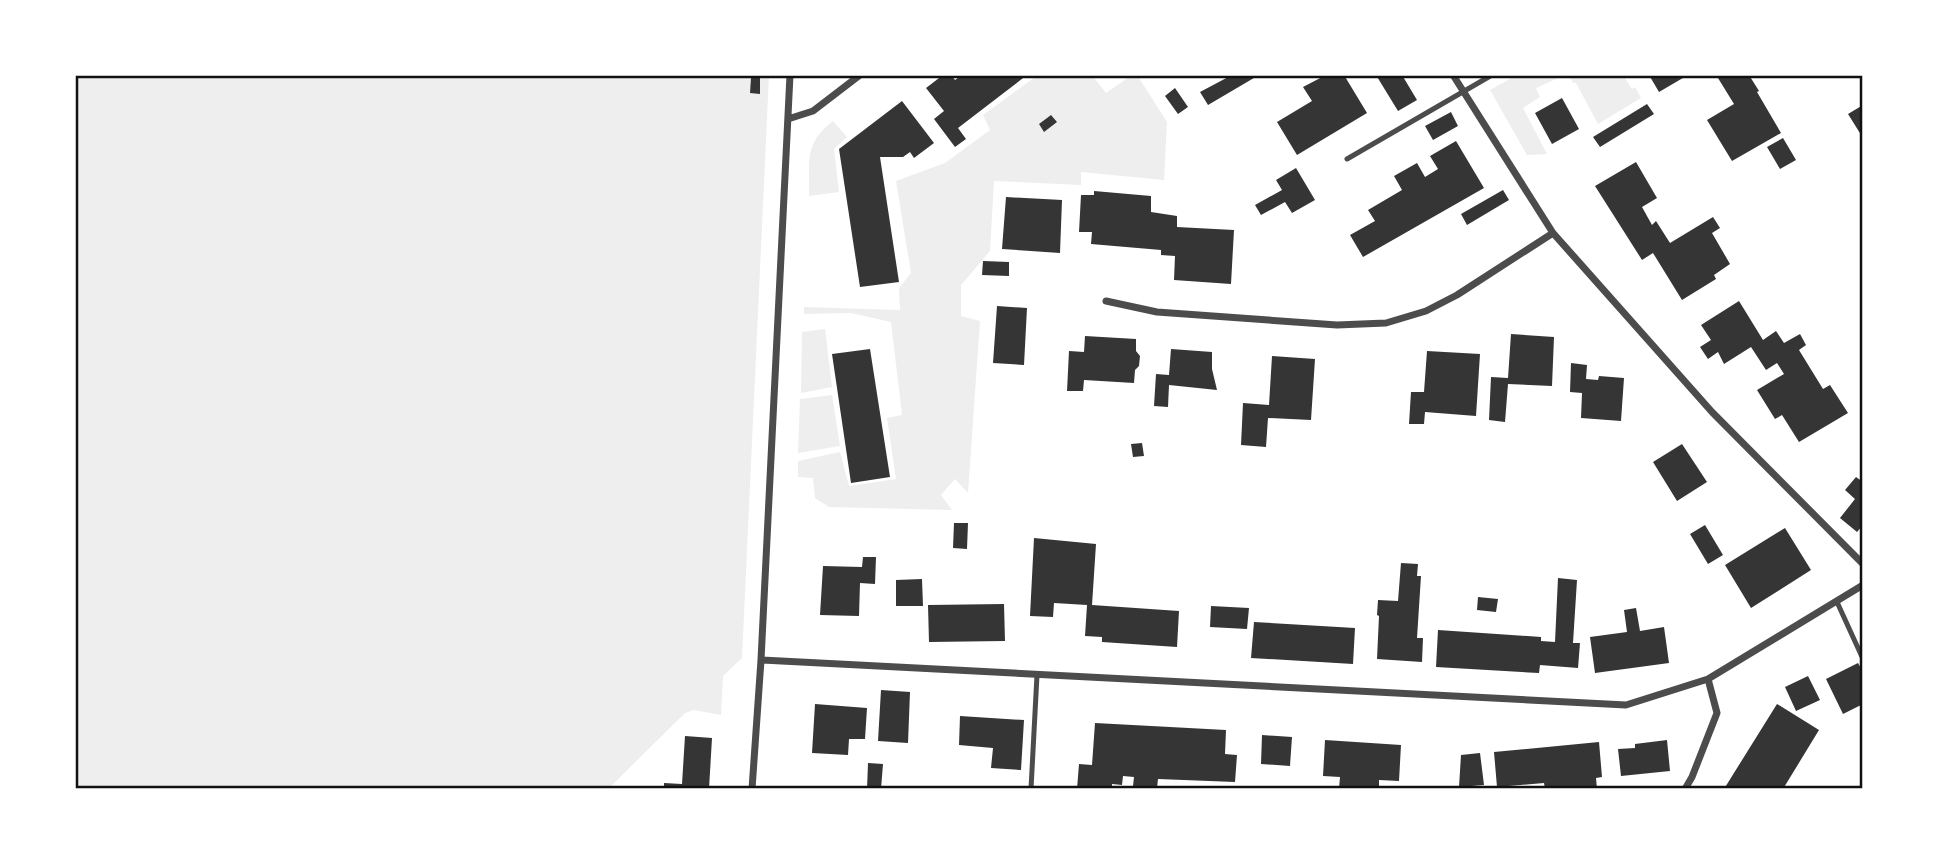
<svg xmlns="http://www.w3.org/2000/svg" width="1938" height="864" font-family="Signika,sans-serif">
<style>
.green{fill:#eee}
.building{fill:#353535}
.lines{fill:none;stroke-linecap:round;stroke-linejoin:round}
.service{stroke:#4c4c4c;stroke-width:5}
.minor{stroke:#4c4c4c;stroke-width:7}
.neatline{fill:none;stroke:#111;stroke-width:2.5}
</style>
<rect width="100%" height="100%" fill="#fff"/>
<path class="green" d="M75 75H769L742 658 723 676 721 715 694 710 685 713 608 789H75Z
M1038 75H1092L1106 93 1132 75H1137L1167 122 1164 180 1081 172V185L994 181 990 251 961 285V316L980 321 968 493 955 479 941 495 952 510 829 507 815 498 813 478 798 477V461L840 452 849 486 896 479 887 418 902 415 891 322 851 313 804 314V307L900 310 899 288 911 273 896 181 945 163 990 130 983 115Z
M1517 75H1565L1536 88 1540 97 1523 108 1547 154 1527 155 1490 90Z
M1569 75H1623L1632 89 1635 87 1641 98 1598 124 1576 83H1573Z
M833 121 847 137 834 149 839 192 809 196C810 162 803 144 833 121Z
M825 329 832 387 801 393 802 332Z
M832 395 840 446 798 453 800 399Z"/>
<path class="building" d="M943 75H951L955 80 962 75H1027L958 128 966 139 955 147 934 119 944 111 926 88Z
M1232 75H1259L1208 105 1200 92Z
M1326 75H1344L1367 113 1297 155 1277 122 1312 101 1303 87Z
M1376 75H1402L1417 100 1398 111Z
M1649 75H1688L1659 92Z
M1722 75H1749L1759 91 1757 92 1781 133 1732 161 1707 120 1734 104 1718 78Z
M751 78H760V94L750 93Z
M1175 88 1188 107 1178 114 1165 96Z
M1562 98 1579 129 1552 144 1535 113Z
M902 101 934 143 914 158 910 152 903 157H880L899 282 860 287 839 149Z
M1647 104 1654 114 1600 147 1593 137Z
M1863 105V138L1848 114Z
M1451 112 1458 126 1433 140 1425 126Z
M1051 115 1057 122 1044 132 1039 124Z
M1783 138 1796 160 1780 169 1767 147Z
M1456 141 1484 188 1363 257 1350 235 1375 221 1368 210 1402 190 1394 176 1417 163 1425 177 1438 169 1430 156Z
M1636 162 1657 198 1642 207 1652 225 1656 221 1670 243 1713 217 1720 228 1712 233 1730 264 1714 275 1716 279 1682 300 1653 253 1642 260 1595 186Z
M1296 168 1315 200 1292 213 1285 202 1261 215 1255 205 1282 190 1276 180Z
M1503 190 1509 200 1467 225 1461 214Z
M1094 191 1151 196V212L1177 216V227L1234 230 1231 284 1174 280 1175 256 1161 255V250L1091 244 1092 232H1079L1081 195H1094Z
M1006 197 1062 200 1060 253 1002 249Z
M983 261 1009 262V276L982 275Z
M1739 301 1763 340 1776 331 1784 343 1800 334 1806 345 1799 350 1823 389 1830 385 1848 413 1799 442 1782 415 1775 419 1757 390 1784 374 1777 363 1766 370 1751 347 1724 364 1718 352 1708 359 1700 347 1711 340 1701 325Z
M997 306 1027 308 1024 365 993 363Z
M1511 334 1554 337 1552 386 1508 384 1505 422 1489 420 1491 377 1508 378Z
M1085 336 1136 339V351L1140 356 1139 366 1135 370 1134 383 1084 380 1083 391H1067L1069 351 1084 352Z
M870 349 890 477 851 483 832 354Z
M1171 349 1212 352V369L1217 390 1169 385 1168 407 1154 406 1156 374 1169 375Z
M1427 351 1480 354 1476 416 1425 412 1424 424H1409L1411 392H1424Z
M1272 356 1315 359 1311 420 1268 418 1266 447 1241 445 1243 403 1269 405Z
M1571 363 1587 365 1586 379 1598 380 1599 376 1624 378 1621 421 1581 418 1582 393 1570 392Z
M1142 443 1144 456 1133 457 1131 444Z
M1682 444 1707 482 1677 501 1653 462Z
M1856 477 1863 482V525L1857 532 1840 518 1855 499 1845 490Z
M954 523H968L967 549 953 548Z
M1705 525 1723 555 1708 564 1690 534Z
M1785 528 1811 570 1751 608 1725 565Z
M1034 538 1096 544 1092 605 1179 611 1177 647 1102 642V637L1085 636 1087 605 1054 603 1053 617 1030 616Z
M863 557H876L875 584 860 583 859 616 820 615 823 566 862 567Z
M1401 563 1418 564 1417 576H1421L1417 638H1423L1422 662 1377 659 1379 616 1377 615 1378 600 1398 601Z
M1558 578 1577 580 1573 643H1580L1578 668 1540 665 1539 673 1436 667 1438 630 1541 637V641L1555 642Z
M922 579 923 606H896V580Z
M1478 597 1498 599 1496 612 1477 610Z
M1004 604 1005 641 929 642 928 605Z
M1211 606 1249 608 1247 629 1210 627Z
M1636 608 1640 631 1664 627 1669 663 1595 673 1590 637 1627 632 1624 610Z
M1254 622 1355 628 1353 664 1251 658Z
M1858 663 1863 672V704L1843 714 1826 679Z
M1808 676 1820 700 1796 711 1785 687Z
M881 690 910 692 908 743 878 741Z
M815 704 867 708 865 739H849L848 755 812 753Z
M1777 704 1819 730 1783 789H1724Z
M960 716 1024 720 1021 770 991 768 993 748 959 745Z
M1095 723 1226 730 1225 754 1237 755 1235 782 1158 779 1157 788 1133 786 1134 777 1123 776 1122 785 1112 784V789H1077L1079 764 1092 765Z
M1262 735 1292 737 1290 766 1261 764Z
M685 736 712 738 709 789H664V783L682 784Z
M1325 740 1401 745 1399 781 1379 780V789H1339L1340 777 1323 776Z
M1667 740 1670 771 1621 776 1618 749 1635 748V744Z
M1599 742 1602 777 1596 778 1597 789H1545L1544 783 1497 787 1494 752Z
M1480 753 1484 785 1459 787 1461 755Z
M868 763 883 764 881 789H867Z"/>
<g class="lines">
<path class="service" d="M1347 159 1492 75
M1837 602 1863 659
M1031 789 1037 675"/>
<path class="minor" d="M1453 75 1553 233 1712 412 1863 564
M788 119 813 111 860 75
M1106 301 1157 312 1337 325 1386 323 1426 311 1457 295 1553 233
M761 660 1626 705 1708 679 1863 585
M752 789 761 660 790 75
M1685 789 1692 777 1717 713 1708 679"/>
</g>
<rect width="1938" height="864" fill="none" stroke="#ffffff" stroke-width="154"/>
<rect x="77" y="77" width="1784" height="710" class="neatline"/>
</svg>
